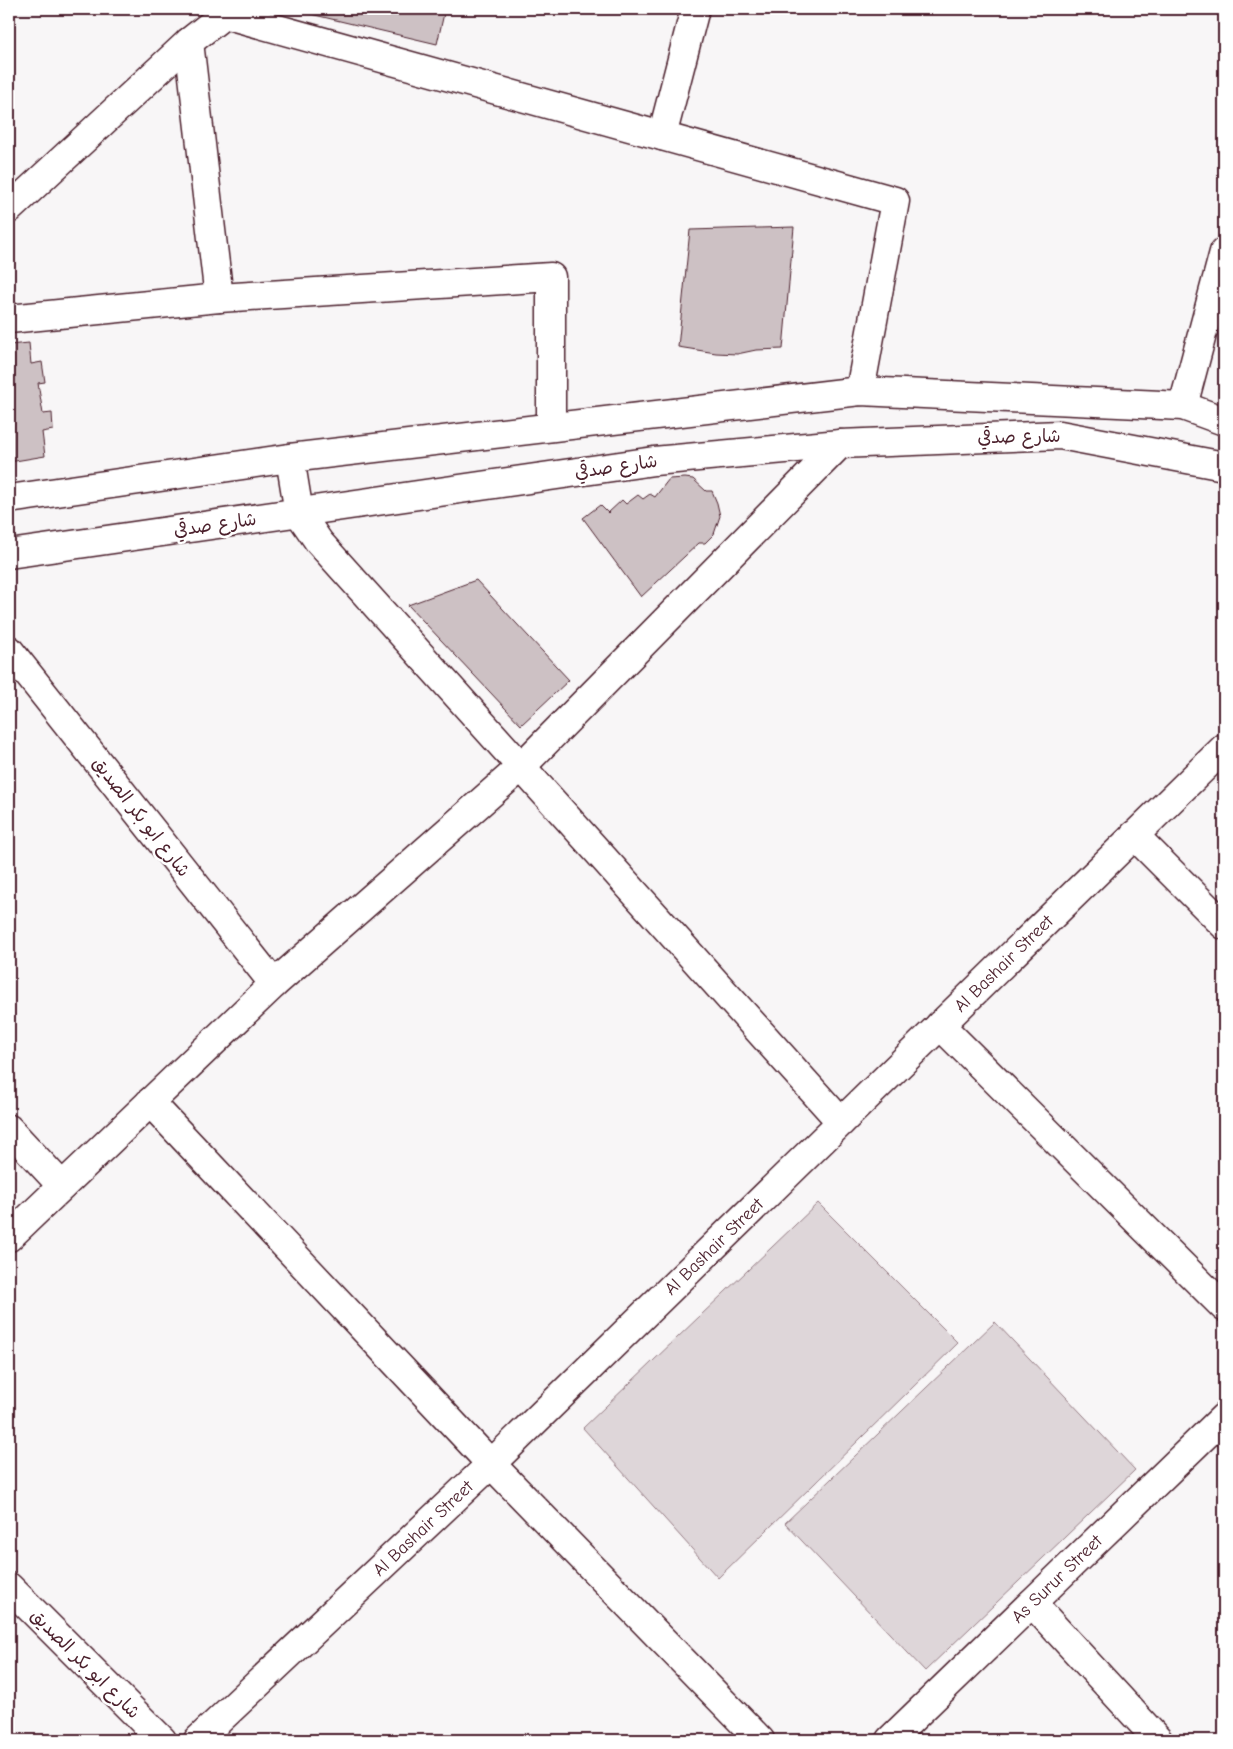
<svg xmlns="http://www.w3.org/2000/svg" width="1233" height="1749" font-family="'Comic Neue','Playpen Sans Arabic',sans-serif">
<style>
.green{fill:#ded6d9;stroke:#947a82}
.building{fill:#cdc1c4;stroke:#4a1f2b}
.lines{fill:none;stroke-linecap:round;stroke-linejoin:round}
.minor-casing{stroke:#4a1f2b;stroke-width:31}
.minor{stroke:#fff;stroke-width:28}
.labels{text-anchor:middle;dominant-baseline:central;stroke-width:5;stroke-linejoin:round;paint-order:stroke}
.street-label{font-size:18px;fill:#4a1f2b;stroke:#fff}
</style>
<rect width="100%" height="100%" fill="#f8f6f7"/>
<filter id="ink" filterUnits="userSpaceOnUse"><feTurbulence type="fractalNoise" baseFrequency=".02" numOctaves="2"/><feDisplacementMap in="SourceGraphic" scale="10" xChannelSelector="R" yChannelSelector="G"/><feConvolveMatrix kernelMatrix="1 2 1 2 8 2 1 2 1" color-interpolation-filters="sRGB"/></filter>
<g filter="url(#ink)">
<path class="green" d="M818 1203 958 1343 718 1578 583 1428Z
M995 1322 1135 1470 925 1671 785 1523Z"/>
<path class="building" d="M303 9H445L437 44 302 12Z
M794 227 783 349 756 350 737 354 716 353 678 347 690 230Z
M29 343 31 364 42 362 45 382 38 383 43 414 52 413 53 430 42 432 45 456 9 462V345Z
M685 478 693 479 706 491H712L717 503 720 516 714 534 705 543H699L641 597 583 518 600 505 608 513 622 500 626 504 638 495 643 499 650 494 655 497 669 479Z
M476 580 569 680 521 725 408 605Z"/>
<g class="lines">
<defs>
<g id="minor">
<path d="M224 14 895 201 860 391"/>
<path d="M189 42 219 298"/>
<path d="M662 136 695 9"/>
<path d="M9 209 189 42 231 9"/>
<path d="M9 319 219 298 551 277V427"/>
<path d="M1183 406 1224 252"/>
<path d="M290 458 299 513 319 542 841 1122"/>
<path d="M9 499 290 458 860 391 1183 406 1224 421"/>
<path d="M9 554 654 461 840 444 1060 435 1224 466"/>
<path d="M9 650 274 984"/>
<path d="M1134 835 1224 925"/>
<path d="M940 1025 1224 1307"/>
<path d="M150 1102 491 1464 760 1740"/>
<path d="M9 1129 62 1186"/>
<path d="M9 1237 274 984 521 767 840 444"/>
<path d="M9 1587 162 1740"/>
<path d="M1032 1603 1158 1740"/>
<path id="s1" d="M198 1740 491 1464 1224 748"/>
<path id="s2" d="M890 1740 1224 1417"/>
</g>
</defs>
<use href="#minor" class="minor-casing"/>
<use href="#minor" class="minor"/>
</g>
</g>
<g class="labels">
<g class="street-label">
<text transform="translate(1019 437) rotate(-1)">شارع صدقي</text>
<text transform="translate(616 467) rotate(-8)">شارع صدقي</text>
<text transform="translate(215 525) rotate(-8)">شارع صدقي</text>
<text transform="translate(141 817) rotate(52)">شارع ابو بكر الصديق</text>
<text stroke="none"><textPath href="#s1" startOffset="1119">Al Bashair Street</textPath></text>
<text stroke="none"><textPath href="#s1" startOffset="714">Al Bashair Street</textPath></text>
<text stroke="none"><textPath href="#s1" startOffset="309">Al Bashair Street</textPath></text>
<text stroke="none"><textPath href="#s2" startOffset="232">As Surur Street</textPath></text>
<text transform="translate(85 1664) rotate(45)">شارع ابو بكر الصديق</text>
</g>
</g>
<rect width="1233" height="1749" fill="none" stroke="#fff" stroke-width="30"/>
<rect x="15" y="15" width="1203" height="1719" fill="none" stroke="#4a1f2b" stroke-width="2" filter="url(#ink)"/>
</svg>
